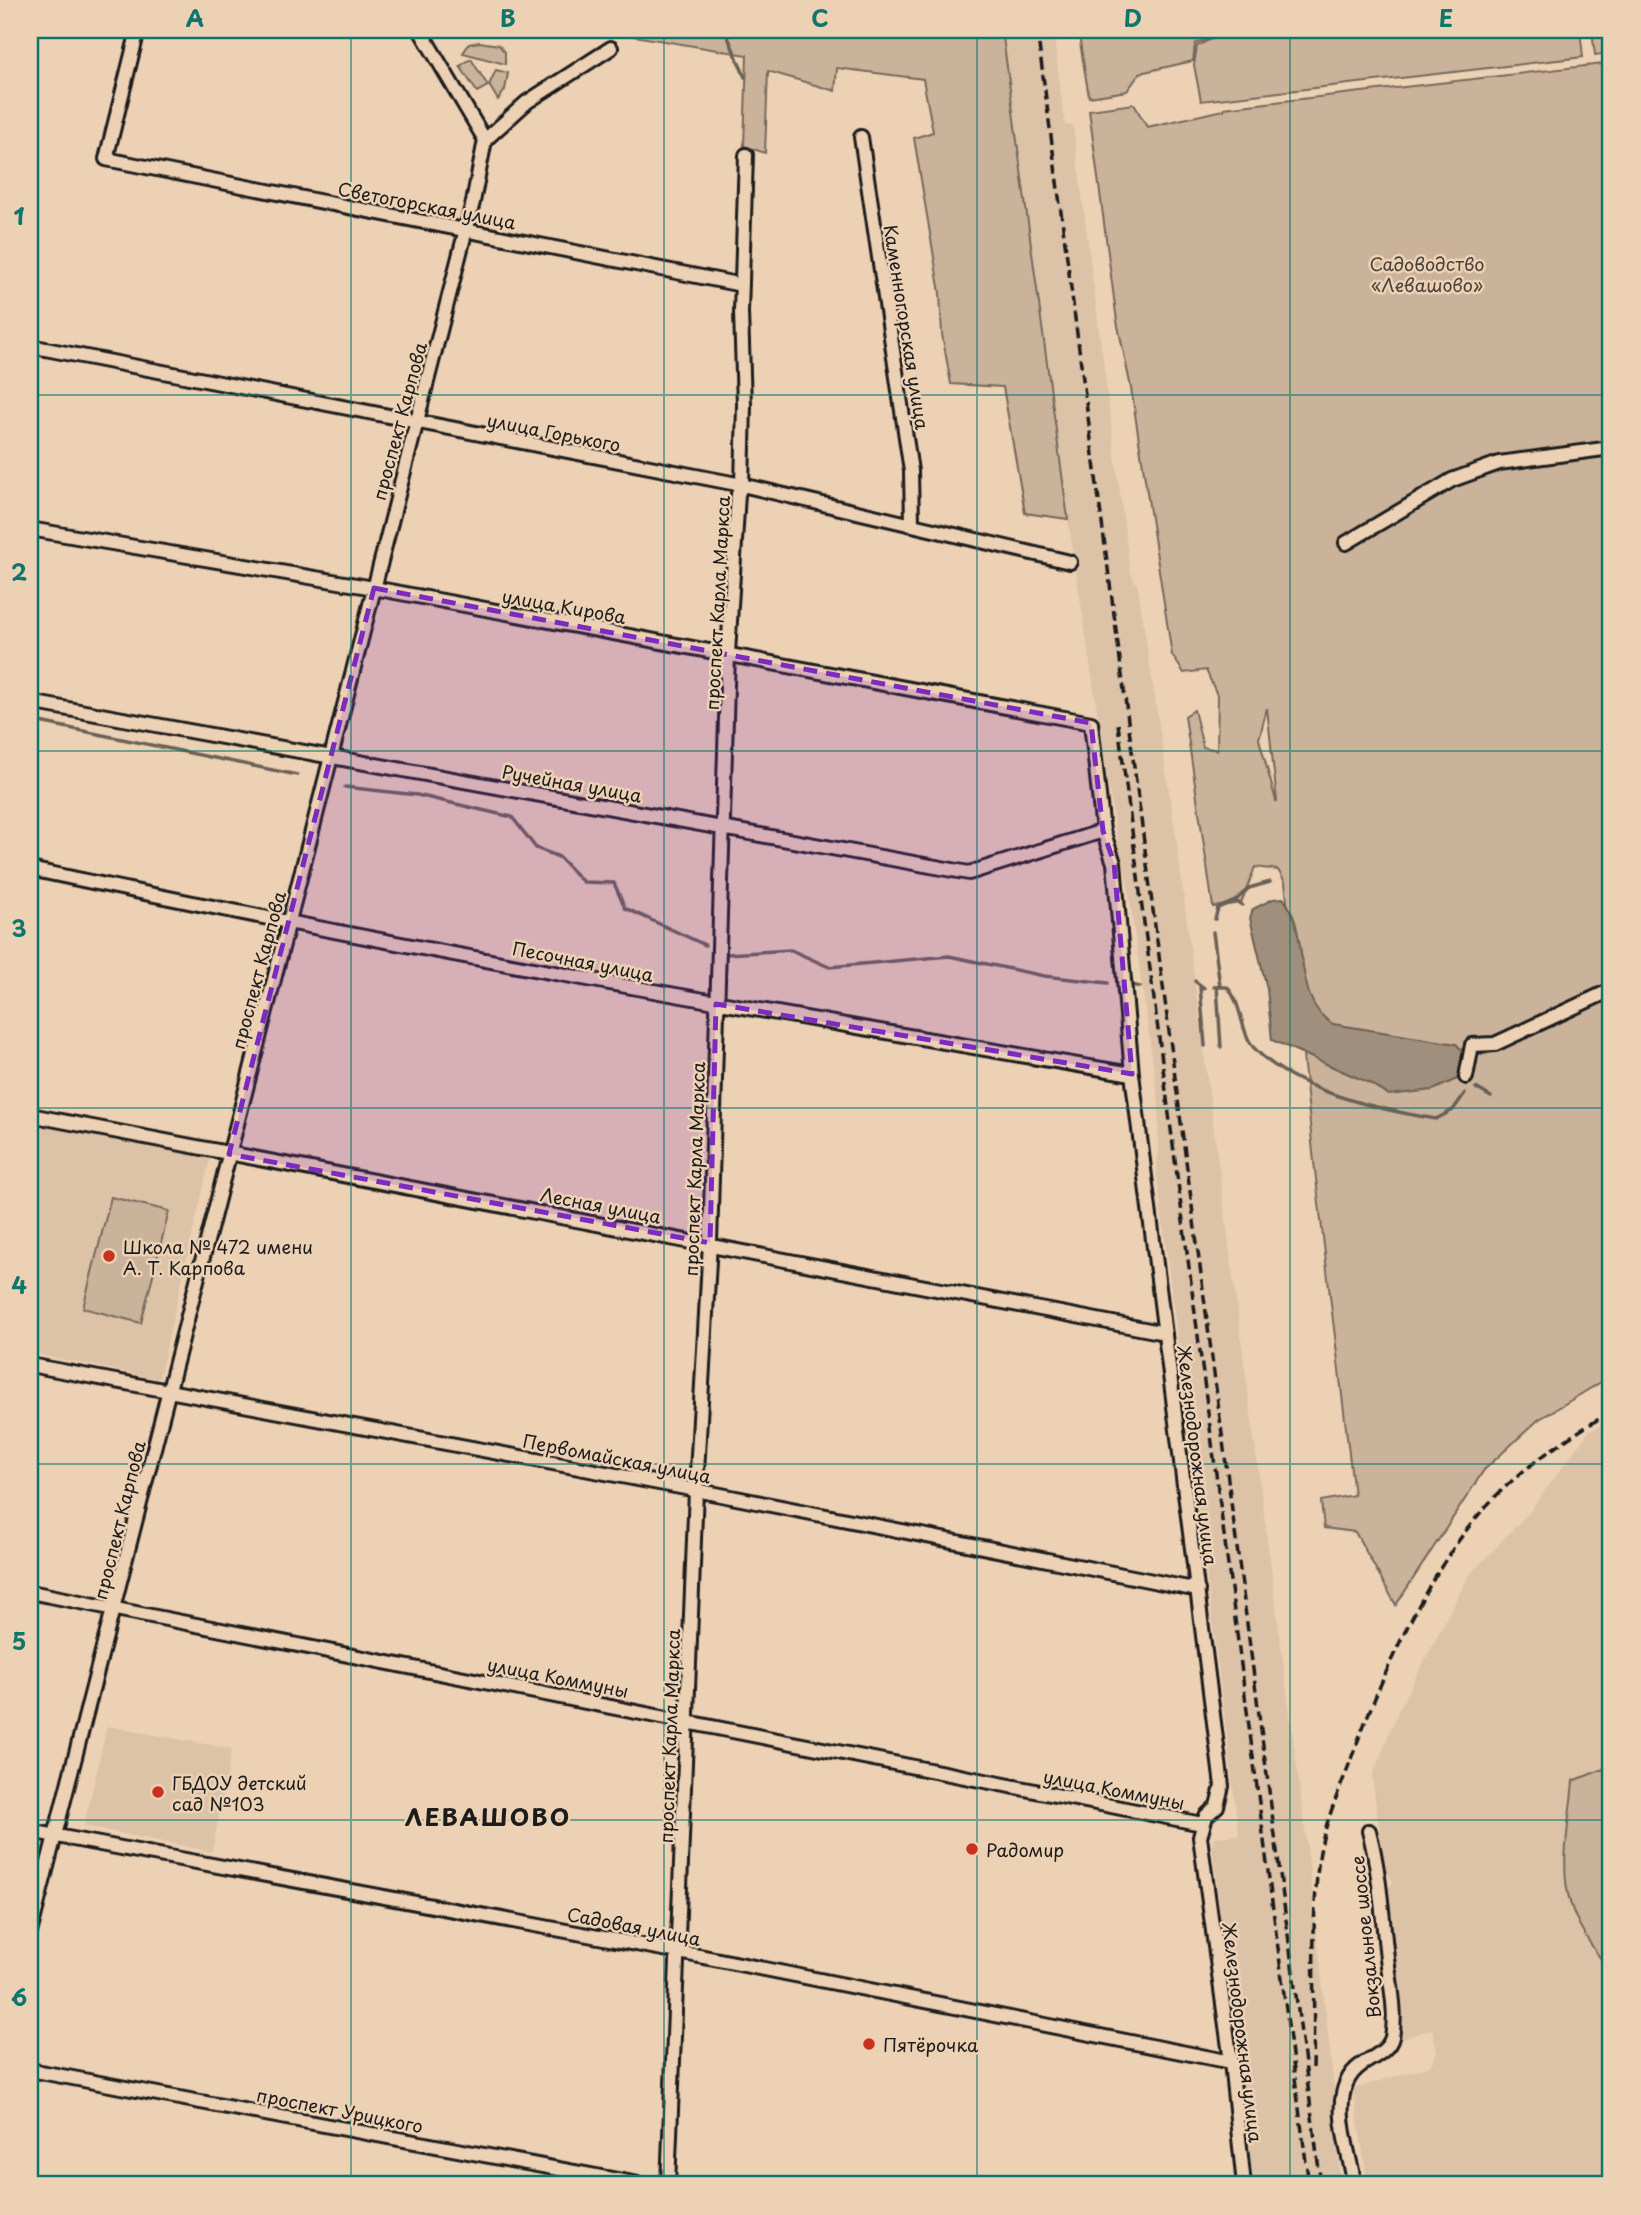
<svg xmlns="http://www.w3.org/2000/svg" width="1641" height="2215" font-family="'Playpen Sans',sans-serif">
<style>
.built{fill:#dcc3a8}
.green{fill:#cbb39b;stroke:#74685c;stroke-width:2;fill-rule:evenodd}
.water{fill:#a08f7c;stroke:#6b6156;stroke-width:2}
.lines{fill:none;stroke-linecap:round;stroke-linejoin:round}
.stream{stroke:#6b6156;stroke-width:3.5}
.minor-casing{stroke:#1c1c1c;stroke-width:18}
.minor{stroke:#edd1b4;stroke-width:12}
.rail{stroke:#1c1c1c;stroke-width:3.5;stroke-dasharray:10 5;stroke-linecap:butt}
.marked{fill:#7b2cbf;fill-opacity:0.2;stroke:#7b2cbf;stroke-width:5;stroke-dasharray:14 9;stroke-linejoin:round}
.grid{fill:none;stroke:#0f766e;stroke-width:2;stroke-opacity:0.55}
.poi-dot{fill:#c8321e;stroke:#edd1b4;stroke-width:2.5}
.labels{text-anchor:middle;dominant-baseline:central;stroke-width:5;stroke-linejoin:round;paint-order:stroke}
.street-label{font-size:18px;fill:#1c1c1c;stroke:#edd1b4}
.park-label{font-size:18px;fill:#48423c;stroke:#edd1b4}
.poi-label{font-size:18px;fill:#1c1c1c;stroke:#edd1b4;text-anchor:start}
.district-label{font-size:24px;font-weight:bold;letter-spacing:2px;fill:#1c1c1c;stroke:#edd1b4}
.neatline{fill:none;stroke:#0f766e;stroke-width:2.5}
.grid-label{font-size:23px;text-anchor:middle;font-weight:bold;fill:#0f766e}
</style>
<rect width="100%" height="100%" fill="#edd1b4"/>
<filter id="ink" filterUnits="userSpaceOnUse"><feTurbulence type="fractalNoise" baseFrequency=".0143" numOctaves="2"/><feDisplacementMap in="SourceGraphic" scale="14" xChannelSelector="R" yChannelSelector="G"/><feConvolveMatrix kernelMatrix="1 2 1 2 8 2 1 2 1" color-interpolation-filters="sRGB"/></filter>
<g filter="url(#ink)">
<path class="built" d="M1002 30H1053L1065 125H1073L1130 571 1138 587 1175 830 1305 1829 1335 2096 1340 2185H1254L1212 1845 1215 1837 1239 1835 1157 1176 1159 1106 1126 874 1121 868 1068 519Z
M30 1123 210 1159 159 1379 30 1353Z
M1611 1421V1802L1568 1811V1841L1593 1949 1611 1973V2185H1368L1353 2089 1430 2066 1437 2052 1432 2029 1397 2041V1995L1385 1889 1394 1883 1385 1870 1372 1777 1399 1709 1468 1577 1530 1511 1589 1431Z
M107 1726 232 1749 212 1852 84 1826Z"/>
<path class="green" d="M599 30H1002L1068 519 1025 513 1003 387 951 384 942 334 940 293 914 138 933 132 923 79 837 68 835 91 768 71 765 153 744 146 747 55Z
M1078 30H1226L1195 44 1193 61 1140 73 1127 91 1089 97Z
M1229 30H1580L1583 57 1201 101 1194 65 1197 46Z
M1592 30H1611V53L1595 55Z
M479 42 499 45 505 52V64L463 53 469 44Z
M471 59 488 86 477 92 460 66Z
M1611 63V1376L1538 1420 1484 1470 1396 1605 1355 1532 1324 1528 1321 1501 1354 1495 1314 1162 1285 882 1278 870 1255 867 1241 903 1213 907 1185 716 1194 710 1203 747 1217 750 1218 697 1206 670 1184 673 1172 655 1131 388 1117 321 1089 110 1134 104 1147 127 1224 110V108ZM1267 708 1277 801H1276L1259 739Z
M496 70 508 73 505 90 498 100 489 85Z
M111 1197 169 1211 141 1323 83 1308Z
M1611 1766V1973C1596 1952 1577 1927 1570 1902 1559 1865 1570 1819 1573 1781Z"/>
<path class="water" d="M1283 898C1312 934 1290 999 1333 1024L1456 1044 1467 1055 1457 1079 1433 1090 1389 1095 1369 1083 1272 1040 1267 989 1250 918 1253 909 1273 899Z"/>
<g class="lines">
<path class="stream" d="M725 30 745 77
M30 720 297 775
M345 787 417 795 512 817 536 848 559 857 583 882 614 883 625 908 705 945
M1235 901 1249 888 1270 882
M1215 919 1218 908 1235 901 1242 905
M1213 932 1220 986
M727 954 791 950 829 967 949 956 1044 976 1108 983
M1195 981 1204 988
M1132 985 1140 987
M1200 986 1205 1046
M1217 986 1221 1047
M1214 987H1227C1243 1004 1240 1035 1256 1050 1297 1092 1380 1110 1436 1119L1453 1110 1465 1093
M1477 1055 1502 1049
M1476 1088 1491 1097"/>
<defs>
<path id="minor" d="M138 30 106 159 742 285
M861 137 911 471 912 523
M485 140 527 102 611 48
M30 346 742 485 1070 562
M30 529 374 588 1091 723 1103 831 1114 863 1132 1074 1222 1786 1217 1806 1206 1816 1200 1837 1231 2062 1244 2185
M1346 543 1452 480 1499 463 1611 448
M30 702 969 873 1103 831
M30 869C395 947 763 1012 1132 1074
M1466 1077 1472 1045 1495 1044 1611 990
M30 1115 1165 1333
M30 1365 696 1490 1198 1590
M30 1592 1202 1824
M30 1831 679 1952 1231 2062
M30 1933 473 202 485 140 420 30
M30 2070 644 2185
M668 2185 696 1490 710 1243 728 653 738 494 742 485 744 405 741 312 746 155
M1355 2185C1349 2150 1325 2090 1361 2065 1371 2058 1389 2051 1392 2037 1397 2012 1390 1983 1387 1958 1382 1915 1380 1873 1369 1831"/>
</defs>
<use href="#minor" class="minor-casing"/>
<use href="#minor" class="minor"/>
<path class="rail" d="M1037 30 1321 2185
M1118 724 1309 2185
M1313 2068C1315 2004 1311 1929 1318 1866 1321 1834 1335 1800 1347 1770 1379 1682 1427 1568 1492 1500 1526 1465 1569 1436 1611 1412"/>
</g>
</g>
<path class="marked" d="M374 588 1091 723 1103 831 1114 863 1132 1074 716 1004 710 1243 229 1154Z"/>
<path class="grid" d="M351 30V2185M664 30V2185M977 30V2185M1290 30V2185M30 395H1611M30 751H1611M30 1108H1611M30 1464H1611M30 1820H1611"/>
<g class="poi-dot">
<circle cx="109" cy="1256" r="7"/>
<circle cx="158" cy="1792" r="7"/>
<circle cx="972" cy="1849" r="7"/>
<circle cx="869" cy="2044" r="7"/>
</g>
<g class="labels">
<g class="street-label">
<text transform="translate(427 205) rotate(11)">Светогорская улица</text>
<text transform="translate(907 327) rotate(81)">Каменногорская улица</text>
<text transform="translate(399 421) rotate(-75)">проспект Карпова</text>
<text transform="translate(554 432) rotate(11)">улица Горького</text>
<text transform="translate(717 603) rotate(-87)">проспект Карла Маркса</text>
<text transform="translate(564 606) rotate(10)">улица Кирова</text>
<text transform="translate(572 783) rotate(10)">Ручейная улица</text>
<text transform="translate(583 961) rotate(11)">Песочная улица</text>
<text transform="translate(258 970) rotate(-75)">проспект Карпова</text>
<text transform="translate(694 1169) rotate(-88)">проспект Карла Маркса</text>
<text transform="translate(601 1205) rotate(11)">Лесная улица</text>
<text transform="translate(1198 1455) rotate(83)">Железнодорожная улица</text>
<text transform="translate(617 1458) rotate(11)">Первомайская улица</text>
<text transform="translate(119 1520) rotate(-76)">проспект Карпова</text>
<text transform="translate(558 1677) rotate(11)">улица Коммуны</text>
<text transform="translate(669 1736) rotate(-88)">проспект Карла Маркса</text>
<text transform="translate(1114 1789) rotate(11)">улица Коммуны</text>
<text transform="translate(634 1926) rotate(11)">Садовая улица</text>
<text transform="translate(1365 1937) rotate(-96)">Вокзальное шоссе</text>
<text transform="translate(1243 2032) rotate(83)">Железнодорожная улица</text>
<text transform="translate(340 2110) rotate(11)">проспект Урицкого</text>
</g>
<g class="park-label">
<text x="1427" y="263">Садоводство<tspan x="1427" dy="21">«Левашово»</tspan></text>
</g>
<g class="poi-label">
<text x="123" y="1246">Школа № 472 имени<tspan x="123" dy="21">А. Т. Карпова</tspan></text>
<text x="172" y="1782">ГБДОУ детский<tspan x="172" dy="21">сад №103</tspan></text>
<text x="986" y="1849">Радомир</text>
<text x="883" y="2044">Пятёрочка</text>
</g>
<g class="district-label">
<text x="488" y="1816">ЛЕВАШОВО</text>
</g>
</g>
<rect width="1641" height="2215" fill="none" stroke="#edd1b4" stroke-width="77"/>
<rect x="38" y="38" width="1564" height="2138" class="neatline"/>
<g class="grid-label">
<text x="195" y="27">A</text>
<text x="508" y="27">B</text>
<text x="820" y="27">C</text>
<text x="1133" y="27">D</text>
<text x="1446" y="27">E</text>
<text x="19" y="225">1</text>
<text x="19" y="581">2</text>
<text x="19" y="937">3</text>
<text x="19" y="1294">4</text>
<text x="19" y="1650">5</text>
<text x="19" y="2006">6</text>
</g>
</svg>
